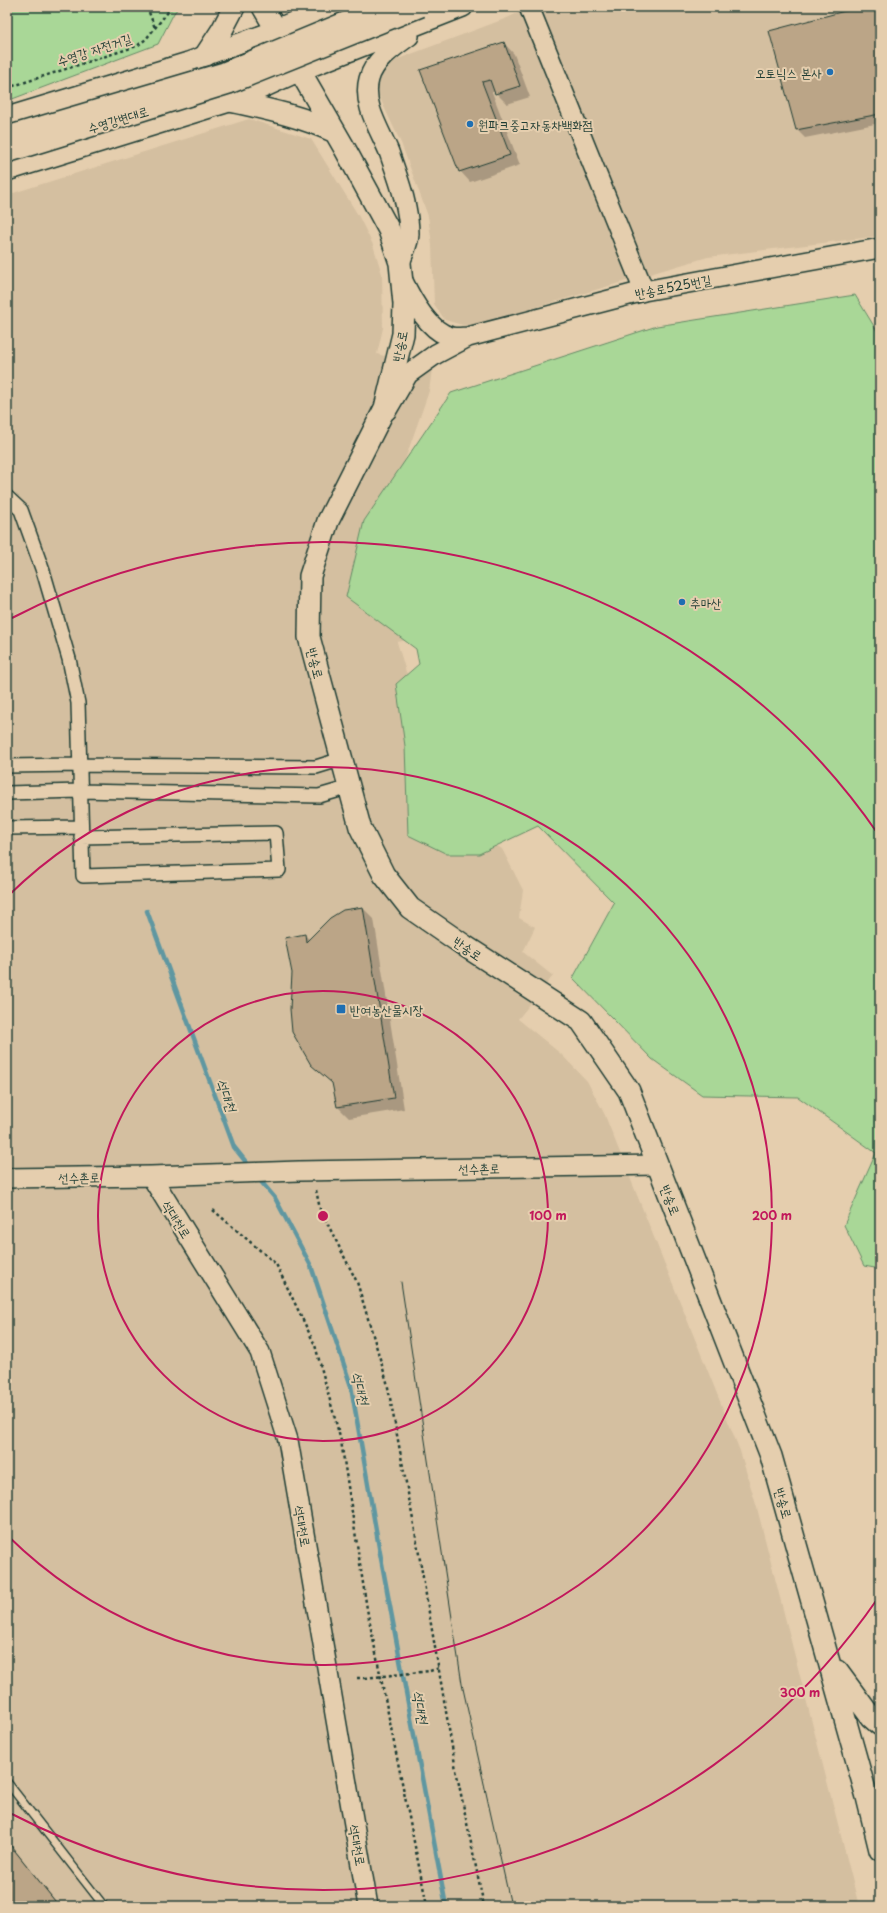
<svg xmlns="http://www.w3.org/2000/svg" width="887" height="1913" font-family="'Playpen Sans','Poor Story',sans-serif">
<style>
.built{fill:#d4bfa0}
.green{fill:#a9d797;stroke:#648a66}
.shadow{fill:#0003}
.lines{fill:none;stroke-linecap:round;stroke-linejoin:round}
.stream{stroke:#5f97a1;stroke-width:4.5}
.building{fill:#bba587;stroke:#1f3d34}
.lane-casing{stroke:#1f3d34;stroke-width:10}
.street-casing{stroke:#1f3d34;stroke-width:16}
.secondary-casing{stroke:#1f3d34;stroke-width:22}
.primary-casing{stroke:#1f3d34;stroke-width:24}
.path{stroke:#1f3d34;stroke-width:2.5;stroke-dasharray:3 3;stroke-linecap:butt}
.lane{stroke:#e5ceae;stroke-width:7}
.street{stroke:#e5ceae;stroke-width:13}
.secondary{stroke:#e5ceae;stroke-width:19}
.primary{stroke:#e5ceae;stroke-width:21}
.tram{stroke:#1f3d34;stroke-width:1}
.secondary-bridge-casing{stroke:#1f3d34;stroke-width:22;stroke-linecap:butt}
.path-bridge{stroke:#1f3d34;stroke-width:2.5;stroke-dasharray:3 3;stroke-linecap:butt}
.secondary-bridge{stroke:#e5ceae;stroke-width:19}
.ring{fill:none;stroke:#c2185b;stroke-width:2}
.poi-dot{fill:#1f6fb2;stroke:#e5ceae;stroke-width:1.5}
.labels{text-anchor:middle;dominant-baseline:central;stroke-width:4;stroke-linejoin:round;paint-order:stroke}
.street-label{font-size:13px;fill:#1f3d34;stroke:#e5ceae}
.poi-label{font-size:13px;fill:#1f3d34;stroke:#e5ceae;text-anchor:start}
.water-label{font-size:14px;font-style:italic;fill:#24443d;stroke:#e5ceae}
.centre{fill:#c2185b;stroke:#e5ceae;stroke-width:2}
.ring-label{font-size:12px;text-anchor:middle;font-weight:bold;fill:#c2185b;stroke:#e5ceae;stroke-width:4;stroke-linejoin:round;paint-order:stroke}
</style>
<rect width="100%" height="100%" fill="#e5ceae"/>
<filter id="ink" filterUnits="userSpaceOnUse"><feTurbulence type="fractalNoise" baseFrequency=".025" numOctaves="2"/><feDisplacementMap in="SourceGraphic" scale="8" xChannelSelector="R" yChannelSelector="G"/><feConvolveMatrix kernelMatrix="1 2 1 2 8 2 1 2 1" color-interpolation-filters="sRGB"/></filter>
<g filter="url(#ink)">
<path class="built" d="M531 7H880V236L708 257 486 322 466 326 445 320 434 304 432 245 428 216 401 143 378 94 377 80 390 62 507 18Z
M249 119 311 139 358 215 373 245 382 274 383 328 377 354 432 369 429 391 392 497 408 640 397 642 406 672 423 696 494 844 502 849 523 890 519 918 535 927 523 952 553 976 518 1019 561 1054 587 1081 604 1113 740 1451 757 1508 859 1906H7V195Z"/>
<path class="green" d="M7 7H179L174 13 158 44 7 101Z
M855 295 880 336V1269L864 1266 844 1225 876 1153 798 1097 702 1095 652 1059 573 978 614 903 538 826 479 854H447L408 835 405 746 396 684 419 664 416 649 346 597 364 521 451 393 657 326Z"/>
<path class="shadow" d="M864 7H880V123L805 138 797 130Z
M504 43 514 54 530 97 507 104 495 92H492L520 165 470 182 460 171 422 70Z
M363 908 374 919 404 1109 349 1118 338 1107 333 1084 323 1075 305 935 310 940Z
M7 1840 60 1906H7Z"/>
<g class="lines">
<path class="stream" d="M147 911 234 1147 250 1167
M258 1178 275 1198 311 1266 351 1386 380 1553 446 1906"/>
</g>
<path class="building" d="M860 7H880V114L796 130 769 31Z
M504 42 520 86 495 94 490 80 482 82 510 155 459 172 420 70Z
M363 907 394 1098 337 1107 332 1083 311 1065 292 1032 290 1009 292 973 285 938 305 934 306 942 330 918 343 910Z
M7 1841 59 1906H7Z"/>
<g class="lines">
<defs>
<path id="lane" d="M7 1782 104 1906"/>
<path id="street" d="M7 497 21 510 44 574 69 659 78 703 83 876 279 870 276 833 81 837
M7 766 79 765 316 767 342 759
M7 793 80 791 319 796 350 787
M7 828 81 827"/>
<path id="secondary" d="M529 7 644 291
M7 117 188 62 276 30
M7 171 239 99 300 71 463 7
M400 263C403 254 409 243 409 234 409 206 398 178 389 152 380 130 362 104 369 79 374 60 394 47 409 36
M403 281C412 300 430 333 452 337 457 338 463 337 468 337L644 291 880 248
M387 410 408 374 436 354 468 337
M151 1176 260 1352 288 1440 368 1906
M7 1178 151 1176 299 1171 658 1165"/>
<path id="primary" d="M263 7 345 149 389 230 400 263 404 304 403 334 385 408 328 521 310 576 309 637 360 827 384 875 410 908 465 946 581 1021 629 1091 771 1456 867 1797 880 1850
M276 30 331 7
M205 56 222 30 234 7
M230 101C266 109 301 116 335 132
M837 1671 871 1717 880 1725"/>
</defs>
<use href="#lane" class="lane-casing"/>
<use href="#street" class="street-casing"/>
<use href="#secondary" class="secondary-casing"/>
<use href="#primary" class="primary-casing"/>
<path class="path" d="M147 7 155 28
M7 88 137 46 146 39 172 7
M316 1190 320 1209 357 1282 387 1382 414 1525 456 1770 484 1906
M213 1210 276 1264 315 1345 341 1441 367 1609 427 1906
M430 1671 439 1668
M357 1678H365"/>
<use href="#lane" class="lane"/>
<use href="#street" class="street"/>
<use href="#secondary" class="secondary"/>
<use href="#primary" class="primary"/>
<path class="tram" d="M401 1282 462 1684 511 1906"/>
<defs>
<path id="secondary-bridge" d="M7 136 224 72 381 7
M7 153 229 84 421 7"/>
</defs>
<use href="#secondary-bridge" class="secondary-bridge-casing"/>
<path class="path-bridge" d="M365 1678 430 1671"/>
<use href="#secondary-bridge" class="secondary-bridge"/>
</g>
</g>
<g class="ring">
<circle cx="323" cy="1216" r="225"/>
<path d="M8 896A449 449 0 1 1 8 1536"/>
<path d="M878 1598A674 674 0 0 1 12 1814M12 618A674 674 0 0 1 878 834"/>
</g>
<g class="poi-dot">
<circle cx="830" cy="72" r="4"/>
<circle cx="470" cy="124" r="4"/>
<circle cx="682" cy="602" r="4"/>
<rect x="336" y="1004" width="10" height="10" rx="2"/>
</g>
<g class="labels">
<g class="street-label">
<text transform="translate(94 49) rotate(-18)">수영강 자전거길</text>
<text transform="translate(118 119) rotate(-17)">수영강변대로</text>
<text transform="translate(673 286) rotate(-11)">반송로525번길</text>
<text transform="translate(399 346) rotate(-79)">반송로</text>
<text transform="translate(316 663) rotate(76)">반송로</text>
<text transform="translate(468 948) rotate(34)">반송로</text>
<text transform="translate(479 1168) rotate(-1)">선수촌로</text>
<text transform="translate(79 1177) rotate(-1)">선수촌로</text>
<text transform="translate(671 1200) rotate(69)">반송로</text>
<text transform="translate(177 1219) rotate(58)">석대천로</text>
<text transform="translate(784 1503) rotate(74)">반송로</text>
<text transform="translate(303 1526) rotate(80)">석대천로</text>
<text transform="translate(358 1845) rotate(80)">석대천로</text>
</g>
<g class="poi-label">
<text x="822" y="72" text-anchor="end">오토닉스 본사</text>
<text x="478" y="124">원파크중고자동차백화점</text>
<text x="690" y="602">추마산</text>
<text x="350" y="1009">반여농산물시장</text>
</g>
<g class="water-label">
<text transform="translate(227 1095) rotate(70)">석대천</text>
<text transform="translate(361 1388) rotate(76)">석대천</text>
<text transform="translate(421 1707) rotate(80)">석대천</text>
</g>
</g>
<circle cx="323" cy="1216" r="6" class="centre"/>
<g class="ring-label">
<text x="548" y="1220">100 m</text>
<text x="772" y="1220">200 m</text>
<text x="800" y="1697">300 m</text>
</g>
<rect width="887" height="1913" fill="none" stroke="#e5ceae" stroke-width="24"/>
<rect x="12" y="12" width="863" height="1889" fill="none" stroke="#1f3d34" stroke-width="1.5" filter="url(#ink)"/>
</svg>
